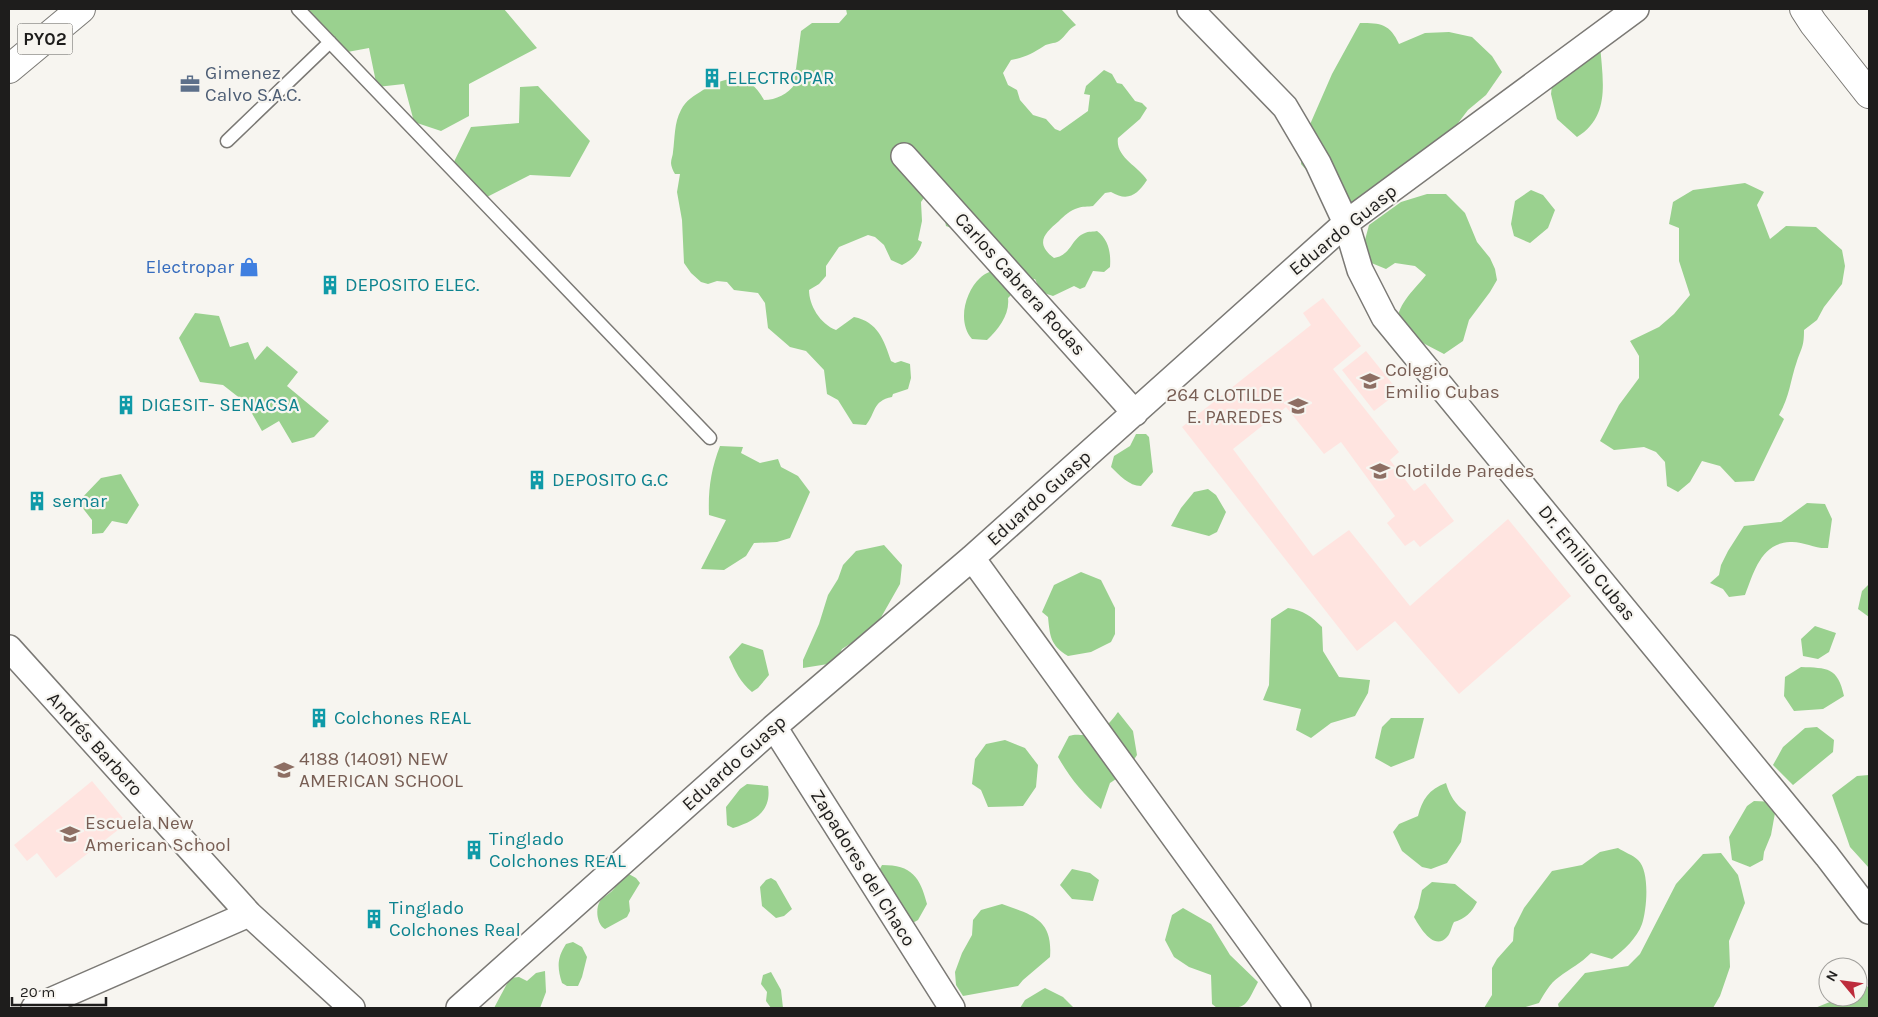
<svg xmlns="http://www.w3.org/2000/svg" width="1878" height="1017" font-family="Karla,sans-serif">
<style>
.education{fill:#ffe4e0}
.forest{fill:#9ad18f}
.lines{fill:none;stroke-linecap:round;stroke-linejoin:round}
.lane-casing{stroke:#7b7975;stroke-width:15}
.street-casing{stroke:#7b7975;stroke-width:28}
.secondary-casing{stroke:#7b7975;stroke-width:30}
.highway-casing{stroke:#7b7975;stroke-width:30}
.lane{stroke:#fff;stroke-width:12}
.street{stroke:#fff;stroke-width:25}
.secondary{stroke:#fff;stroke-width:28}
.highway{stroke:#fff;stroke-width:28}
.labels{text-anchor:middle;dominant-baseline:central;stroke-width:4.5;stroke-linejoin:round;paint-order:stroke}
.shield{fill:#f7f5f0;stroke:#5f5e5c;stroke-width:1}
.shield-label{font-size:18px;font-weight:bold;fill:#1e1d1c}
.service-label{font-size:19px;fill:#4e5e75;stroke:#f7f5f0;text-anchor:start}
.culture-label{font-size:19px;fill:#0d838f;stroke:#f7f5f0;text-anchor:start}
.street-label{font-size:19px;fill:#1e1d1c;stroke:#f7f5f0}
.shop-label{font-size:19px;fill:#366cbe;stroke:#f7f5f0;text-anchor:end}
.education-label{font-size:19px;fill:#785e54;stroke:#f7f5f0;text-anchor:start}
</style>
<rect width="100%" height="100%" fill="#f7f5f0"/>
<path class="education" d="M1323 298 1361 346 1333 369 1399 452 1390 460 1414 491 1425 483 1454 521 1420 547 1414 540 1405 546 1387 523 1395 516 1341 442 1324 454 1286 407 1233 449 1313 556 1349 530 1410 606 1508 519 1571 596 1459 694 1395 621 1357 651 1182 427 1311 325 1303 313Z
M1366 351 1399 392 1374 411 1342 370Z
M92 781 127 823 56 878 37 853 27 861 14 845Z"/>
<path class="forest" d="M309 9H504L537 48 469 84V116L441 131 414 122 404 84 377 87 369 48 342 53 311 22Z
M846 9H1061L1076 25C1068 29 1066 36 1059 41 1054 44 1048 43 1044 46 1033 53 1024 58 1011 60L1003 73 1008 85 1017 90 1020 100 1033 115 1046 119 1055 129 1060 131 1088 111 1090 95 1084 94 1086 86 1104 70 1112 74 1117 83 1122 84 1135 101 1142 103 1147 108 1140 119 1118 138C1115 157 1138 166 1147 180 1137 195 1128 202 1111 192L1105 193 1093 206C1088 207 1082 206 1078 208 1070 210 1064 216 1059 221 1045 233 1034 243 1054 258 1072 255 1071 238 1085 233 1088 231 1094 232 1097 231 1109 240 1111 253 1110 267L1104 272 1093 271 1085 287 1080 289 1074 286 1053 296 1041 292 1035 279 1023 283 1008 298C1010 314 999 329 987 340L972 339C957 322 965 292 980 278 985 273 991 271 998 269L957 230 946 226 943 211 934 184 921 202 922 221 918 240 922 242C919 253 912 260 902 265L891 260 884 245 875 237 868 235 839 247 826 266V276L819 284 809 290C809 305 820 324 836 330L854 317C878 322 884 340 891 361L895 363 901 361 910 364 911 378 908 389 893 394 892 397C872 401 876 413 866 425L853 424 838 400 827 394 824 370 806 351 790 347 768 328 765 303 758 293 734 290 727 282 717 281 708 284 701 282 691 273 684 263 682 220 677 192 680 174H675C673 171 671 166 671 163 671 159 673 155 673 152 675 138 674 123 681 110 686 100 694 96 703 90 728 75 749 72 764 100 776 100 788 94 795 84L793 73 796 69 801 31 812 23H839L847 14Z
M1360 23C1381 23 1390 24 1399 44L1425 33 1449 32 1472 37 1492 56 1502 72 1486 95 1468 110 1439 148 1354 209 1320 186 1301 164V145L1332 74Z
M1600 43C1602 78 1612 116 1577 137L1557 119 1551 94 1554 69Z
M538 86 590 141 570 177 530 175 483 199 450 170 471 127 519 123 520 87Z
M1745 183 1764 192 1757 205 1770 239 1786 226 1816 227 1842 250 1845 266 1842 284 1824 307 1817 320 1804 330C1804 346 1802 347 1797 361 1790 381 1790 396 1779 415L1784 419 1754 481 1735 482 1720 466 1702 461 1690 482 1678 492 1667 486 1665 462 1656 452 1644 447 1614 450 1600 441 1619 405 1639 378V356L1630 341 1659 327 1674 314 1690 295 1679 261V228L1669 224 1673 202 1693 190Z
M1531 190 1543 195 1555 210 1548 228 1530 243 1514 236 1511 224 1515 201Z
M1427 194H1446L1465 213 1477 242 1490 258 1495 269 1497 280 1490 292 1469 320 1463 341 1444 354 1396 329C1397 303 1411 294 1426 275L1415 266 1395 263 1386 269 1369 262 1362 251 1369 225 1401 202Z
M195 313 219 316 230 347 248 342 255 360 267 346 298 372 287 386 329 421 314 437 292 443 279 421 262 431 246 403 223 385 200 382 179 338Z
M1136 434H1146L1149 437 1153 472 1141 486C1129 486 1119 475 1111 467L1114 456 1130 446Z
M720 446 743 447 741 453 760 463 778 459 781 467 798 476 810 492 790 538 777 542 754 543 746 556 724 570 701 569 726 520 709 515C708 490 711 469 720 446Z
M121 474 139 505 127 524 112 521 103 533 92 534V520L78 502 101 478Z
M1208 489 1216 495 1226 512 1217 532 1209 536 1171 526 1181 508 1194 492Z
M1807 503 1825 504 1832 519 1828 548C1815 549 1803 541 1790 542 1761 543 1754 572 1745 595L1729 597 1723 589 1710 583 1719 575 1721 565 1728 551 1744 526 1781 522Z
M884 545 902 565 900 584 875 628 842 649 837 660 828 664 803 668V660L819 624 828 595 838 579 843 565 856 551Z
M1081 572 1101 580 1115 608V634L1111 642 1091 652 1068 656C1050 645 1050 636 1048 617L1042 612 1054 585Z
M1869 584V617L1858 609 1862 591Z
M1288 608C1303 610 1312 617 1322 627L1323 651 1339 677 1370 680 1368 693 1355 716 1331 723 1311 738 1296 730 1301 709 1263 700 1269 685 1271 619Z
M1815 626 1836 633 1829 652 1818 659 1803 656 1801 639Z
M742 643 763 650 769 675 758 688 752 692C740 682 735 671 729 657Z
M1801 667C1827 668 1838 667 1844 696L1823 709 1794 711 1784 696 1785 677Z
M1118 712 1133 731 1137 755 1125 773 1110 783 1101 809C1083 794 1070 778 1058 757L1069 736C1075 734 1078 735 1085 735 1100 735 1110 723 1118 712Z
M1391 718H1424L1414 758 1391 767 1375 758 1382 727Z
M1817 727 1834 740 1833 752 1793 785 1773 765 1783 747 1805 728Z
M1005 740 1025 748 1038 765 1036 787 1023 806 988 807 981 790 972 784 975 759 986 744Z
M1869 775V868L1850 847 1832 795 1857 776Z
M1446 783C1450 796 1455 804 1466 812L1461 842 1447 863 1431 869 1422 867 1402 851 1393 832 1399 824 1418 816C1422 800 1429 789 1446 783Z
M747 784 768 786C772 811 755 821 733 828L727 825 726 807 740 789Z
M1754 801 1777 802 1771 835 1764 852 1763 860 1750 867 1732 860 1729 837 1747 806Z
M1618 848C1624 852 1633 855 1638 860 1650 871 1647 909 1642 924 1637 938 1624 950 1612 959L1591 953C1580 964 1571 968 1559 977 1550 983 1544 994 1539 1003L1522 1008H1484L1492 995V968L1497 959 1513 941 1514 928 1524 908 1552 871 1582 865 1600 852Z
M1721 853 1738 875 1745 903 1729 941 1730 967 1720 996 1713 1008H1559L1558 1004 1585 973 1628 966 1640 954 1676 884 1703 854Z
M882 865C912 865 920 877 927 904L918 920 900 930 868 891Z
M1072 869 1090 873 1099 880 1093 901 1072 899 1060 885Z
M627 873 636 878 640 883 629 901 630 911 627 917 605 929C597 925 595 909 600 901 603 897 609 894 612 891 618 885 619 876 627 873Z
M771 878 776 881 792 909 784 916 776 918 762 906 760 887 766 880Z
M1432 882 1455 884 1477 902C1472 912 1465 919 1454 922 1451 927 1451 933 1447 937 1434 952 1419 926 1414 917L1418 908 1422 890Z
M1002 904C1032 915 1053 919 1050 957L1023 980 1018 986 963 996 956 985 955 972 962 953 972 935 973 920 981 910Z
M1183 908 1211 924 1230 955 1258 982C1244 1009 1247 1008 1217 1008L1212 1004 1211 975 1189 967 1174 957 1165 940 1172 915Z
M573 942 582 947 587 957 582 977 578 986H567L562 983C557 967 557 958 566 944Z
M545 971 546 992 540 1008H494L510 978 519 977 527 981 536 973Z
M771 972 781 990 783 1008H771L766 1001 767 992 761 984 763 975Z
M1869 986V1008H1815L1842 997H1858V990Z
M1045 988 1063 997 1074 1008H1020L1025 1000Z"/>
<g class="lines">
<defs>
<path id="lane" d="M298 9 710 438
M227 141 330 42"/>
<path id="street" d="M1190 9 1285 107 1318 163 1346 223 1360 270 1384 317 1827 856 1869 911
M904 156 1135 413
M972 558 1298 1008
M9 648 249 914 352 1008
M774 727 952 1008
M34 1008 249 914
M459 1008 774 727 972 558 1346 223 1636 9"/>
<path id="secondary" d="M1804 9 1813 23 1869 94"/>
<path id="highway" d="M9 69 81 9"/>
</defs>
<use href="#lane" class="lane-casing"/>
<use href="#street" class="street-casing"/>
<use href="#secondary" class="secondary-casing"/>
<use href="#highway" class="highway-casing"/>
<use href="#lane" class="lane"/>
<use href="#street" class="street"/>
<use href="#secondary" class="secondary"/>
<use href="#highway" class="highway"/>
</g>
<defs>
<symbol id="building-bare" viewBox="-9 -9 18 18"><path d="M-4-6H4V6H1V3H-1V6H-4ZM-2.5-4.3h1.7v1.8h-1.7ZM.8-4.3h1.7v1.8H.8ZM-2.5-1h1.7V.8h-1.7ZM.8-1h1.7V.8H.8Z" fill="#0f9aa8" stroke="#f7f5f0" stroke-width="2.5" paint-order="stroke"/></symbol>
<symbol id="office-bare" viewBox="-9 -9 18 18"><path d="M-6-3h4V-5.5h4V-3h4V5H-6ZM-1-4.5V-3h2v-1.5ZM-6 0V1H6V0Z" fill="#5c6f8a" stroke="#f7f5f0" stroke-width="2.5" paint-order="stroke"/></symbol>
<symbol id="shop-bare" viewBox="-9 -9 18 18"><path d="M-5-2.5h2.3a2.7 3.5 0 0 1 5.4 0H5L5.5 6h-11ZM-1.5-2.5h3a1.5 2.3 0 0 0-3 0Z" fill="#3f7fe0" stroke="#f7f5f0" stroke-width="2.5" paint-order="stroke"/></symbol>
<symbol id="school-bare" viewBox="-9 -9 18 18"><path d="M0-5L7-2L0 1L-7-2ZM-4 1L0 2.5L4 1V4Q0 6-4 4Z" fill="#8d6e63" stroke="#f7f5f0" stroke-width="2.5" paint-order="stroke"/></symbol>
</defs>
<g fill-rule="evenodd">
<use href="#building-bare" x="698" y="64" width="28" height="28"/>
<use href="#office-bare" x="176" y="70" width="28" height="28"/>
<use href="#shop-bare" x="235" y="253" width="28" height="28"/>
<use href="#building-bare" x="316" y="271" width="28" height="28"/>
<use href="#school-bare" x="1356" y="367" width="28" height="28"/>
<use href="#building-bare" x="112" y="391" width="28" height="28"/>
<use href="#school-bare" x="1284" y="392" width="28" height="28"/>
<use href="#school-bare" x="1366" y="457" width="28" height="28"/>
<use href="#building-bare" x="523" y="466" width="28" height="28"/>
<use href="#building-bare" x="23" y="487" width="28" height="28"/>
<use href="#building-bare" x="305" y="704" width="28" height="28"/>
<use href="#school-bare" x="270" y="756" width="28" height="28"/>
<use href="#school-bare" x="56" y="820" width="28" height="28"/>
<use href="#building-bare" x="460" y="836" width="28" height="28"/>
<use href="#building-bare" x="360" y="905" width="28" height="28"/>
</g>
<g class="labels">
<rect class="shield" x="17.5" y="23.5" width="55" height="31" rx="4"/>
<g class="shield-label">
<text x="45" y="39">PY02</text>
</g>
<g class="service-label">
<text x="205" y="73">Gimenez<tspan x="205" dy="22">Calvo S.A.C.</tspan></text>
</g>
<g class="culture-label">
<text x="727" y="78">ELECTROPAR</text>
<text x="345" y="285">DEPOSITO ELEC.</text>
<text x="141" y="405">DIGESIT- SENACSA</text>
<text x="552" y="480">DEPOSITO G.C</text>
<text x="52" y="501">semar</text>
<text x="334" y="718">Colchones REAL</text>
<text x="489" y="839">Tinglado<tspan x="489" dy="22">Colchones REAL</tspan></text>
<text x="389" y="908">Tinglado<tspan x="389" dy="22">Colchones Real</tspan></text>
</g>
<g class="street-label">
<text transform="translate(1343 230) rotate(-39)">Eduardo Guasp</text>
<text transform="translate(1020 284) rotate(48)">Carlos Cabrera Rodas</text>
<text transform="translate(1039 498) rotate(-42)">Eduardo Guasp</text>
<text transform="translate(1587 563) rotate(51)">Dr. Emilio Cubas</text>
<text transform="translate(95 744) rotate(48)">Andrés Barbero</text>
<text transform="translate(734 763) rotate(-42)">Eduardo Guasp</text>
<text transform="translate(863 868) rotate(58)">Zapadores del Chaco</text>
</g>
<g class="shop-label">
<text x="234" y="267">Electropar</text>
</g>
<g class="education-label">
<text x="1385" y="370">Colegio<tspan x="1385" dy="22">Emilio Cubas</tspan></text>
<text x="1283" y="395" text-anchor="end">264 CLOTILDE<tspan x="1283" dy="22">E. PAREDES</tspan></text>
<text x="1395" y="471">Clotilde Paredes</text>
<text x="299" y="759">4188 (14091) NEW<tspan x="299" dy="22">AMERICAN SCHOOL</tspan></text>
<text x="85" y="823">Escuela New<tspan x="85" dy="22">American School</tspan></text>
</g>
</g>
<rect width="1878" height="1017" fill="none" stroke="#1e1d1c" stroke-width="20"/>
<g transform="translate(1843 982) rotate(299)"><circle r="24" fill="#f7f5f0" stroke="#a09f9b"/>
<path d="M0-4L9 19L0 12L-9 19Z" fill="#bd2c3c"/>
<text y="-8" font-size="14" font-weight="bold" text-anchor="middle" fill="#1e1d1c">N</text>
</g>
<path d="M12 997v8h94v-8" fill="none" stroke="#1e1d1c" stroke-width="2.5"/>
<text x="20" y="997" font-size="15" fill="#1e1d1c" stroke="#f7f5f0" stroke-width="4" paint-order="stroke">20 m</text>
</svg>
